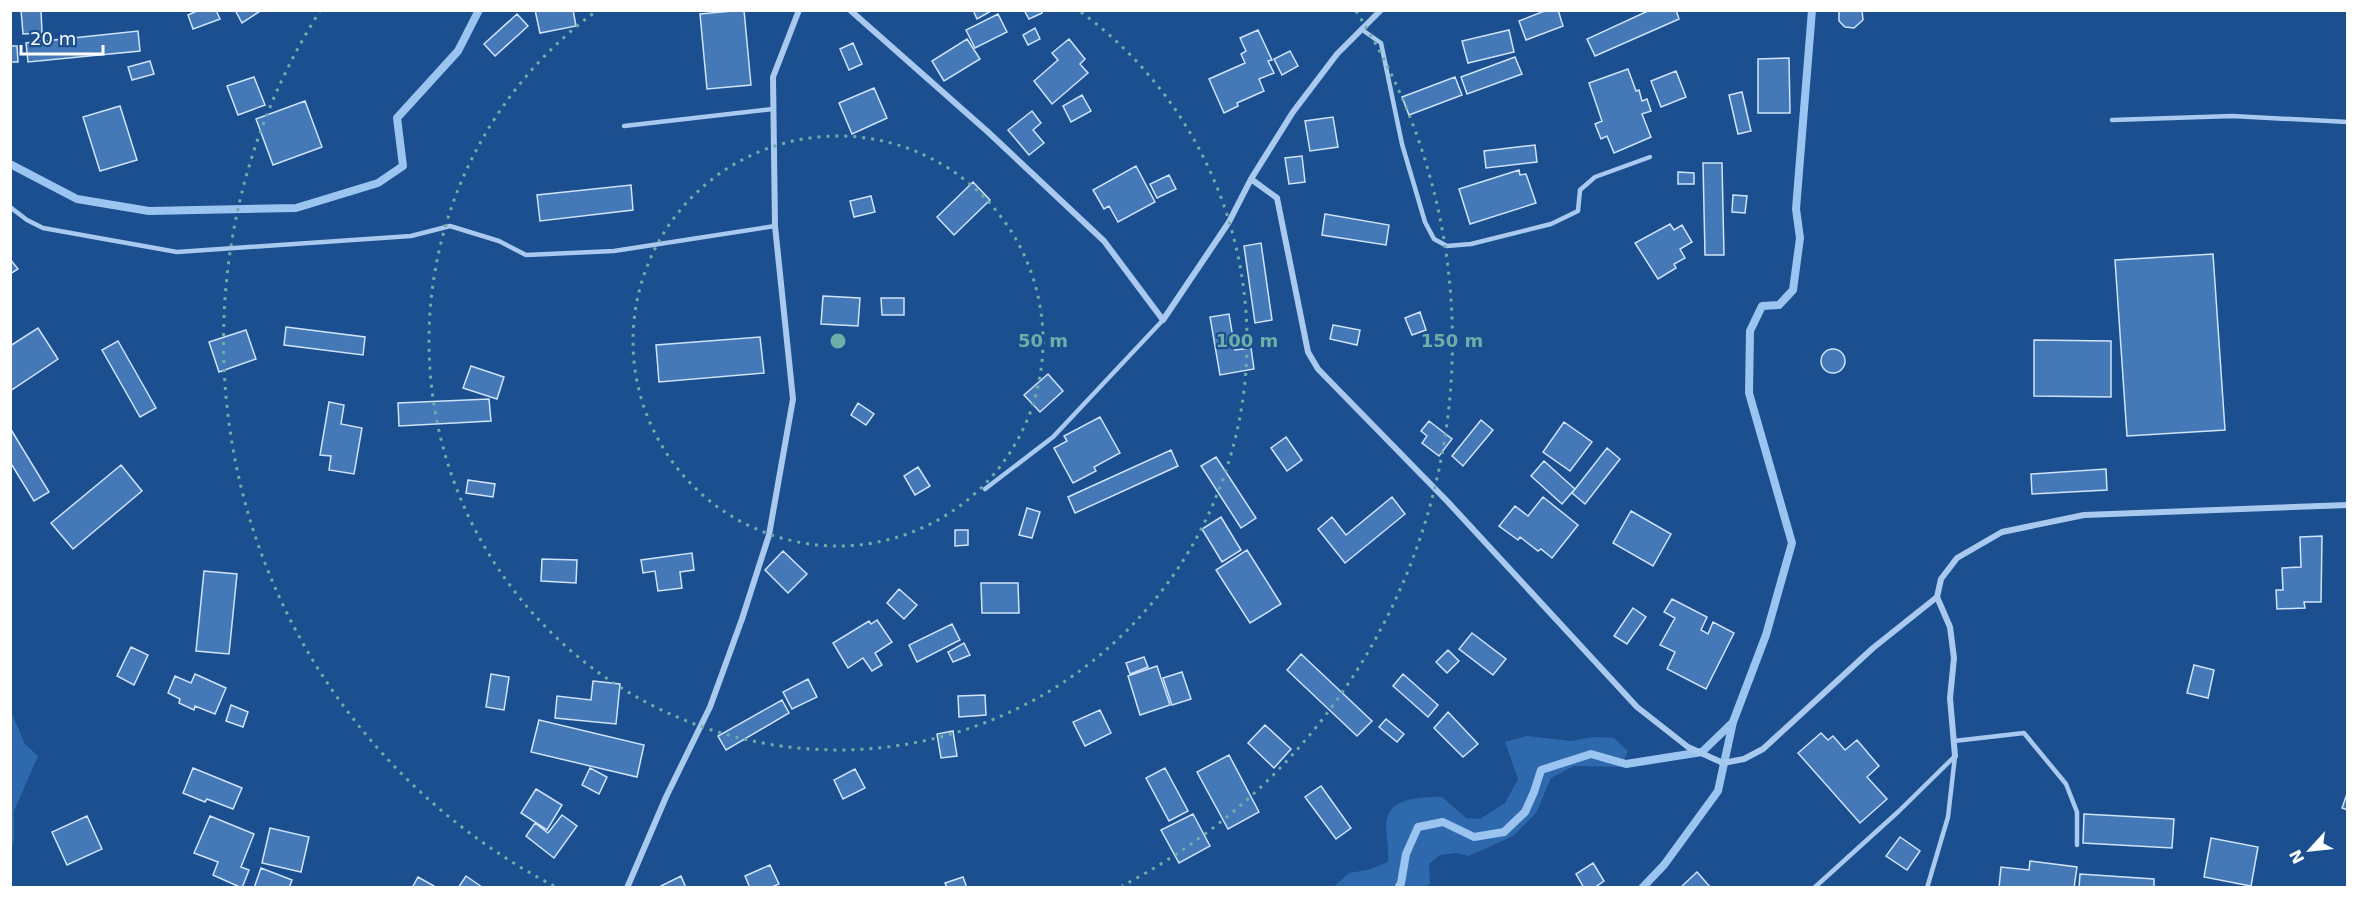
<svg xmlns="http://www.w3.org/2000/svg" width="2358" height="898" font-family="'DejaVu Sans',sans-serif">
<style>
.green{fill:#2e69ad}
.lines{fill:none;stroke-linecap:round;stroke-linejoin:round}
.stream{stroke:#9cc4f0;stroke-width:8}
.building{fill:#4478b7;stroke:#cfe3fa;stroke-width:1.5}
.lane{stroke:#a9c9ee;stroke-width:4.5}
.street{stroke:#a9c9ee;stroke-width:6}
.ring{fill:none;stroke:#6fada8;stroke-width:3;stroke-dasharray:3 6}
.centre{fill:#6fada8;stroke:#1b4f8f;stroke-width:3}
.ring-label{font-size:18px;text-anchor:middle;font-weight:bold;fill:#6fada8;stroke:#1b4f8f;stroke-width:4.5;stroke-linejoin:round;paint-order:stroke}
</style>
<rect width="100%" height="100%" fill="#1b4f8f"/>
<path class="green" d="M11 712 25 744 38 756 14 811V839L11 854Z
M1527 736 1571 741 1593 737 1614 738 1628 751 1621 767 1574 766 1551 778 1536 813 1513 836 1469 856 1457 853 1440 855 1429 864 1430 884 1425 887H1326H1333L1349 873 1368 870 1388 862C1389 851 1387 841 1386 829 1384 797 1419 797 1442 797L1466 818 1480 819 1505 803 1518 779 1505 742Z"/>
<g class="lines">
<path class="stream" d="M10 164 77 199 149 211 296 208 378 183 403 166 397 118 458 51 479 10
M1398 888 1401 883 1406 854 1418 827 1443 822 1474 837 1504 832 1525 812 1534 792 1541 770 1591 754 1626 764 1702 752 1733 722
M1642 888 1664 865 1718 791 1733 722 1766 635 1792 543 1749 393 1750 331 1762 306 1779 305 1793 290 1800 238 1796 209 1812 10"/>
</g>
<path class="building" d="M21 10H41L42 33 23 34Z
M199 10H216L220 19 193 29 188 15Z
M235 10H262L242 23Z
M535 10H573L576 26 540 33Z
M744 10 751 85 707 89 700 14Z
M973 10H993L977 19Z
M1024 10H1041L1042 13 1029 19Z
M1547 10H1558L1563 26 1526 40 1519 21Z
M1650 10H1676L1679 19 1595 56 1587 39Z
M1839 10H1862L1863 20 1854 28 1845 27 1839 21Z
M517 14 528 26 495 56 484 44Z
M998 14 1007 32 975 48 966 30Z
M1035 28 1040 39 1028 45 1023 35Z
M1258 30 1272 60 1268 61 1274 73 1259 79 1264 91 1237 103 1238 106 1224 113 1209 79 1245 63 1241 54 1246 51 1240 38Z
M1509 30 1514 52 1468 63 1462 41Z
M138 31 140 51 28 62 26 43Z
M967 39 980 59 944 81 932 61Z
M1069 39 1085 59 1080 64 1088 73 1052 104 1034 81 1058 60 1052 53Z
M853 43 862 64 849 70 840 49Z
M10 46H17L18 62H10Z
M1290 51 1298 66 1282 75 1274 59Z
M1515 57 1522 74 1467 94 1461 77Z
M1789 58 1790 113H1758V59Z
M150 61 154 74 132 80 128 67Z
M1628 69 1636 91 1639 90 1642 101 1647 99 1651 111 1642 114 1651 137 1614 153 1607 136 1601 139 1595 124 1602 121 1589 83Z
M1676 71 1686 97 1661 107 1651 81Z
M254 77 265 105 238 115 227 86Z
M1455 77 1462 95 1409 115 1402 97Z
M874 88 887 118 852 134 839 103Z
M1742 92 1751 131 1738 134 1729 95Z
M1082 95 1091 111 1071 122 1063 106Z
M305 101 322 147 273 165 256 119Z
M120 106 137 160 100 171 83 117Z
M1032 111 1041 123 1033 130 1044 143 1029 155 1008 130Z
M1333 117 1338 147 1310 151 1305 121Z
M1535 145 1537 162 1486 168 1484 151Z
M1302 156 1305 182 1289 184 1285 158Z
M1703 163H1722L1724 255H1705Z
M1136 166 1155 202 1118 222 1109 206 1104 209 1093 190Z
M1519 170 1520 175 1526 174 1536 203 1470 224 1459 189Z
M1678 172 1694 173V184H1678Z
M1169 175 1176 189 1157 198 1150 184Z
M973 182 990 200 954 235 937 217Z
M631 185 633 210 540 221 537 195Z
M1733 195 1747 196 1745 213 1732 212Z
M871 196 875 212 854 217 850 201Z
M1325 214 1389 225 1386 245 1322 235Z
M1670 224 1674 230 1682 225 1692 242 1680 249 1685 258 1674 264 1676 268 1658 279 1635 243Z
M1261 243 1272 320 1255 323 1244 246Z
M2213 254 2225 430 2127 436 2115 260Z
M10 259 18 269 10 274Z
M823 296 860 298 858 326 821 324Z
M881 298H904V315H882Z
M1420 312 1426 330 1412 335 1405 318Z
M1229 314 1235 350 1251 348 1254 369 1220 375 1210 317Z
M1333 325 1360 330 1357 345 1330 339Z
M286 327 365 337 363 355 284 345Z
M38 328 58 359 10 391V346Z
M246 330 256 359 219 372 209 342Z
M760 337 764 373 659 382 656 345Z
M2034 340 2111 341V397L2034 396Z
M118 341 156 408 140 417 102 350Z
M1821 361a12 12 0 1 1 24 0a12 12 0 1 1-24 0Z
M471 366 504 377 497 399 463 388Z
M1048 374 1063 391 1040 412 1024 395Z
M489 399 491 421 399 426 398 403Z
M329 402 344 405 341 424 362 428 354 474 329 470 331 456 320 455Z
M858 403 874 414 866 425 851 415Z
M1100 417 1120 453 1094 467 1096 471 1073 483 1054 448 1067 441 1064 436Z
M1481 420 1493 430 1463 466 1452 456Z
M1429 421 1452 439 1439 456 1422 443 1427 436 1421 431Z
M1564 422 1592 442 1570 471 1543 452Z
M10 428 49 492 34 501 10 462Z
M1286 437 1302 460 1287 471 1271 448Z
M1607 448 1620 459 1585 504 1572 493Z
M1171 450 1178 466 1075 513 1068 497Z
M1216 457 1256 518 1241 528 1201 466Z
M1544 461 1575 489 1562 504 1531 476Z
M121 465 142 491 73 549 51 523Z
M918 467 930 486 915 495 904 476Z
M2106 469 2107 490 2032 494 2031 474Z
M468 480 495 484 493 497 466 493Z
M1392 497 1405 514 1345 563 1318 529 1332 517 1346 535Z
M1543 497 1578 525 1552 558 1541 549 1538 551 1520 537 1518 540 1499 526 1515 506 1528 516Z
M1027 508 1040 512 1032 538 1019 535Z
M1631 511 1671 534 1653 566 1613 543Z
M1221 517 1241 550 1222 562 1202 529Z
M955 530H968V545L955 546Z
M2322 536 2321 602H2304L2305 608 2277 609 2276 590H2283L2282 568 2301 567 2300 537Z
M1247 550 1281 604 1250 623 1216 570Z
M783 551 807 574 788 593 765 570Z
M692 553 694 570 680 572 682 588 658 591 655 571 643 573 641 560Z
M542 559 577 560 576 583 541 581Z
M204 571 237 574 229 654 196 651Z
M981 583H1018L1019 613H982Z
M899 589 917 605 904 619 887 603Z
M1672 599 1707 617 1701 630 1708 634 1713 622 1734 633 1706 689 1667 669 1675 652 1660 645 1675 618 1664 612Z
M1633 608 1646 617 1627 644 1614 636Z
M877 620 892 642 875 653 882 665 872 671 863 658 848 668 833 643 869 621 871 624Z
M952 624 960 640 917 662 909 645Z
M1472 633 1506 659 1493 675 1459 649Z
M964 643 970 655 953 662 948 652Z
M131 647 148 655 134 685 117 676Z
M1448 650 1459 661 1447 673 1436 662Z
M1301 654 1372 721 1357 736 1287 670Z
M1144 657 1148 667 1130 674 1126 663Z
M2194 665 2214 670 2208 698 2187 693Z
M1157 666 1170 705 1140 715 1128 676Z
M1182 672 1191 699 1172 705 1163 678Z
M195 674 226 688 215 714 195 706 194 710 179 703 180 699 168 693 175 676 191 683Z
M491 674 509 677 504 710 486 707Z
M1403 674 1438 705 1428 717 1393 686Z
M808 679 817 697 792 709 783 692Z
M593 681 620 684 616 724 555 718 557 696 591 700Z
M985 695 986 715 959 717 958 696Z
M782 700 789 713 726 750 718 736Z
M231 705 248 712 243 727 226 721Z
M1100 710 1111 733 1085 746 1073 722Z
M1448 712 1478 744 1463 757 1434 728Z
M1386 719 1404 734 1397 742 1379 727Z
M539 720 644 745 637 777 531 752Z
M1265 725 1291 749 1274 768 1248 743Z
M953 731 957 756 941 758 937 734Z
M1821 733 1828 740 1833 736 1845 750 1857 740 1879 766 1867 777 1887 799 1860 823 1798 753Z
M1229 755 1259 812 1228 829 1197 772Z
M193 768 242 788 233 809 207 799 205 802 183 793Z
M590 768 607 777 599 794 582 785Z
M1165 768 1188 811 1169 821 1146 778Z
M855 769 865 788 843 799 834 780Z
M1321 786 1351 828 1336 839 1305 797Z
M536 789 562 805 547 830 521 813Z
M2348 791V810L2342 808Z
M1193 814 1210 846 1179 863 1161 830Z
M2084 814 2174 819 2172 848 2083 843Z
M562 815 577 826 554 858 526 836 535 823 548 833Z
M87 816 102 849 67 865 52 832Z
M210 816 254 834 241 867 249 870 242 888 213 875 218 862 194 853Z
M270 828 309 837 301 872 262 863Z
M1900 837 1920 851 1907 870 1886 856Z
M2211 838 2258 847 2251 886 2204 877Z
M2030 861 2077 867 2074 888H1999L2001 867 2029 870Z
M1593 863 1604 881 1594 888H1584L1576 874Z
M770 865 779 884 770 888H750L745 876Z
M261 868 292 880 289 888H254Z
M1697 872 1711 888H1680Z
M2080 874 2154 879V888H2079Z
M466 876 482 887 481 888H458Z
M681 876 686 888H657Z
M418 877 434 886 433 888H412Z
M963 877 967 888H947L945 883Z"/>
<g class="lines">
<path class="lane" d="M1361 29 1381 43 1402 144 1425 222 1434 239 1447 246 1471 244 1551 224 1578 211 1580 190 1595 177 1650 157
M2112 120 2232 116 2348 122
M624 126 773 109
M10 207 27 220 43 228 177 252 411 236 450 226 499 241 526 255 614 251 775 226
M985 489 1053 437 1163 320
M1954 741 2024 733 2066 784 2077 812V845
M1814 888 1899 811 1955 756
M1927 888 1948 817 1955 756"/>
<path class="street" d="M850 10 988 132 1104 241 1163 320 1229 222 1251 179 1293 112 1337 54 1381 10
M1251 179 1277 198 1308 352 1318 369 1447 501 1637 707 1688 747 1723 763 1744 759 1763 749 1873 648 1937 597
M1955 756 1950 698 1954 658 1950 627 1937 597 1941 579 1957 558 2002 532 2084 515 2348 505
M627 888 666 797 710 707 742 619 769 535 793 399 775 226 773 77 799 10"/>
</g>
<g class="ring">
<circle cx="838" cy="341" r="205"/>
<path d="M1081 12A409 409 0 1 1 595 12"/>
<path d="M554 886A614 614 0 0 1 320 11M1356 11A614 614 0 0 1 1122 886"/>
</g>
<circle cx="838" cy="341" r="9" class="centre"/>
<g class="ring-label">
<text x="1043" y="347">50 m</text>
<text x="1247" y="347">100 m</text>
<text x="1452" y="347">150 m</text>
</g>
<rect width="2358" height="898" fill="none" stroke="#ffffff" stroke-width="24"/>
<g transform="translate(2310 850) rotate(243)" stroke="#1b4f8f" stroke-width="4.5" paint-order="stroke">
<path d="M0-4.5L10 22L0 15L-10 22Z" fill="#ffffff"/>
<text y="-9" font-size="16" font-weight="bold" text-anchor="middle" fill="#ffffff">N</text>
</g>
<path d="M21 45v9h82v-9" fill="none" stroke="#ffffff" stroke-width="3"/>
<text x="30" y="45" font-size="18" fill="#ffffff" stroke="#1b4f8f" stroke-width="4.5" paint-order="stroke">20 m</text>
</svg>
